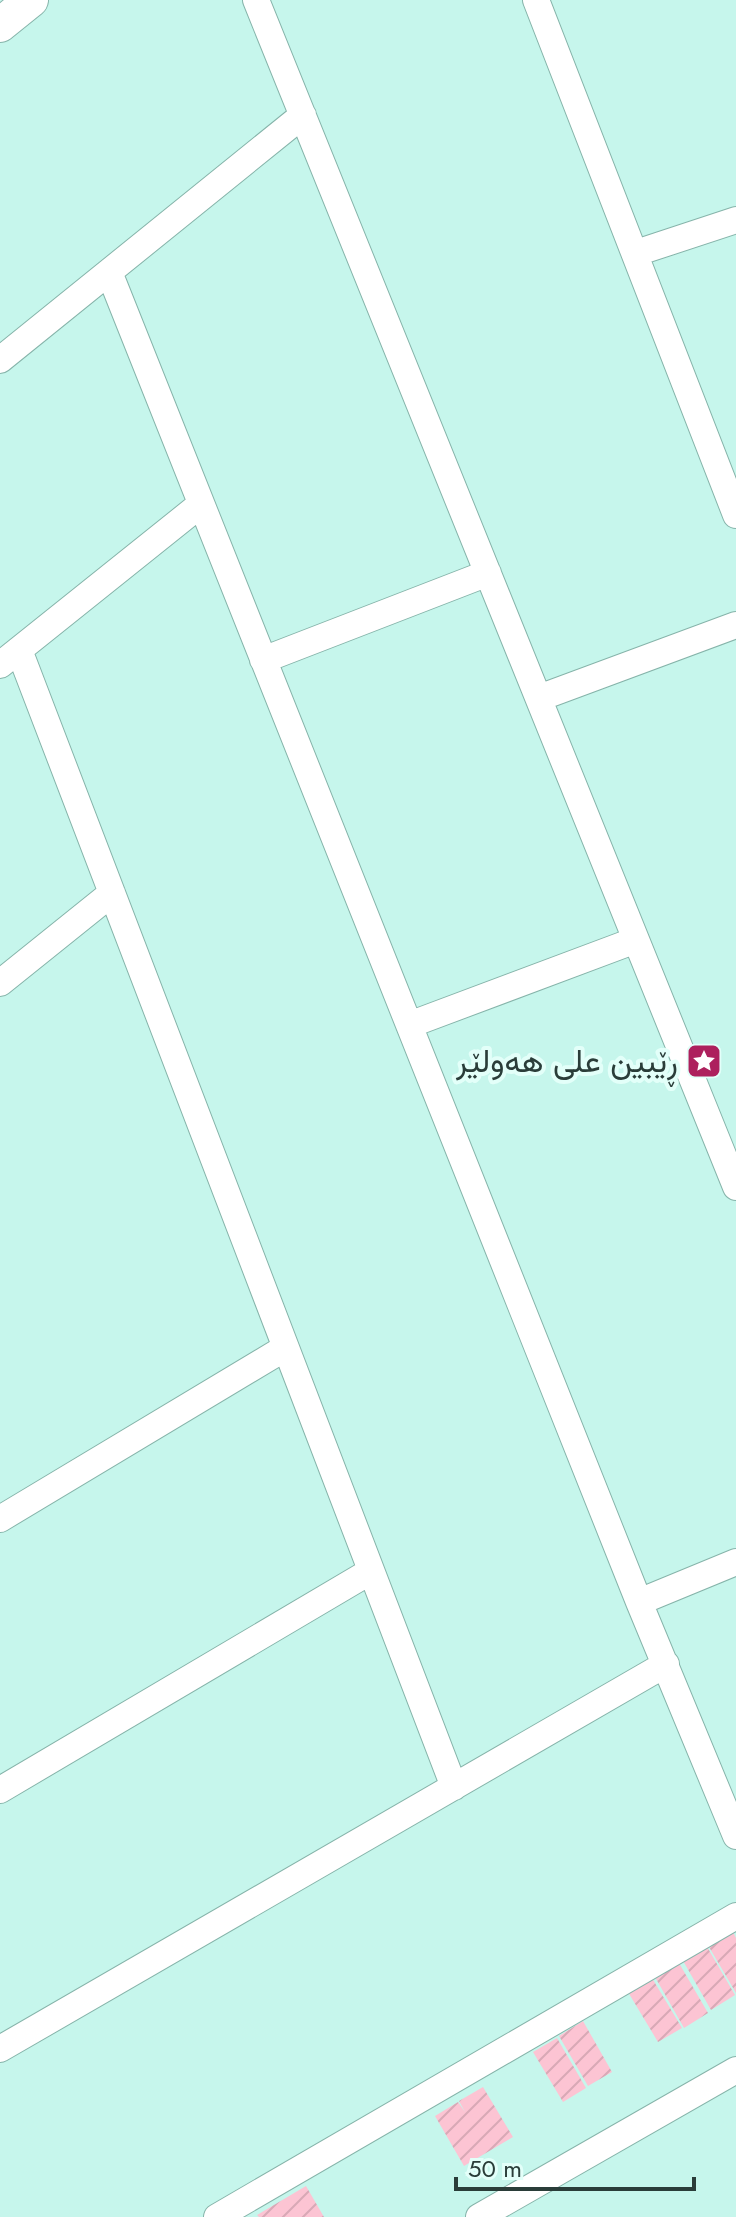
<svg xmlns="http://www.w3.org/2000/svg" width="736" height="2217" font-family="Jost,Vazirmatn,sans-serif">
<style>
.garden{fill:url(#garden-furrows)}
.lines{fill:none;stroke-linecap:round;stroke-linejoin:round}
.minor-casing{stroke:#86b4aa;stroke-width:28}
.tertiary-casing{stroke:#86b4aa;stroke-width:36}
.minor{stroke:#fff;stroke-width:26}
.tertiary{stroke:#fff;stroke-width:34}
.labels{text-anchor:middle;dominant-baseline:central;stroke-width:8;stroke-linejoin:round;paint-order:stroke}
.poi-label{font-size:32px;fill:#2a3d39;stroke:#e3fff9;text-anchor:end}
</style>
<defs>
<pattern id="garden-furrows" width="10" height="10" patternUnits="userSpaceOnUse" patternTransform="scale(2)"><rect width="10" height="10" fill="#fcc4d3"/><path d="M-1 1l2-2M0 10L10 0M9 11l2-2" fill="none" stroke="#d8a9b6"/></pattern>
</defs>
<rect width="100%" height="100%" fill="#c6f6ec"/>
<path class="garden" d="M733 1932 736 1938V1993L709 1947Z
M706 1945 735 1995 711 2010 682 1959Z
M679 1963 708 2013 684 2028 655 1977Z
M652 1978 682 2028 658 2042 628 1992Z
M583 2021 612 2072 588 2086 559 2036Z
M557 2038 586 2088 563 2102 533 2052Z
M483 2087 513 2137 464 2166 435 2116 458 2102 465 2112 459 2101Z
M306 2186 324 2217H259L257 2215Z"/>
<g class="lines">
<defs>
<path id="minor" d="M256 0 736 1187
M536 0 736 515
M636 253 736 220
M109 272 639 1602 736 1836
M0 360 303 115
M19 650 454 1787
M263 660 488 573
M0 665 201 504
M539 698 736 625
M0 983 112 893
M409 1025 636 940
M0 1519 285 1348
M639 1602 736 1562
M0 1790 371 1571
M0 2049 666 1664
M217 2217 736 1916
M479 2217 736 2070"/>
<path id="tertiary" d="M0 25 31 0"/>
</defs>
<use href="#minor" class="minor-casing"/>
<use href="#tertiary" class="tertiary-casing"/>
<use href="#minor" class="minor"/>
<use href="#tertiary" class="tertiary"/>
</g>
<defs>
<symbol id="sight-square" viewBox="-11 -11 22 22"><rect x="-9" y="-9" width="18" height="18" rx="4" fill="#ad205d" stroke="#e3fff9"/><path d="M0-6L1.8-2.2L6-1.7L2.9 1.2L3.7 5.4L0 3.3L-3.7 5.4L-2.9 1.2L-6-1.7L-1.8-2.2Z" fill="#fff"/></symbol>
</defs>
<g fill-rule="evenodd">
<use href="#sight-square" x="684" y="1041" width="40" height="40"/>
</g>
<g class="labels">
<g class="poi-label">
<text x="678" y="1061">ڕێبین علی هەولێر</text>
</g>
</g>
<path d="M456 2177v12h238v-12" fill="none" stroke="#2a3d39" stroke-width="4"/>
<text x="468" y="2177" font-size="24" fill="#2a3d39" stroke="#e3fff9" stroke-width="6" paint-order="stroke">50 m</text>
</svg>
